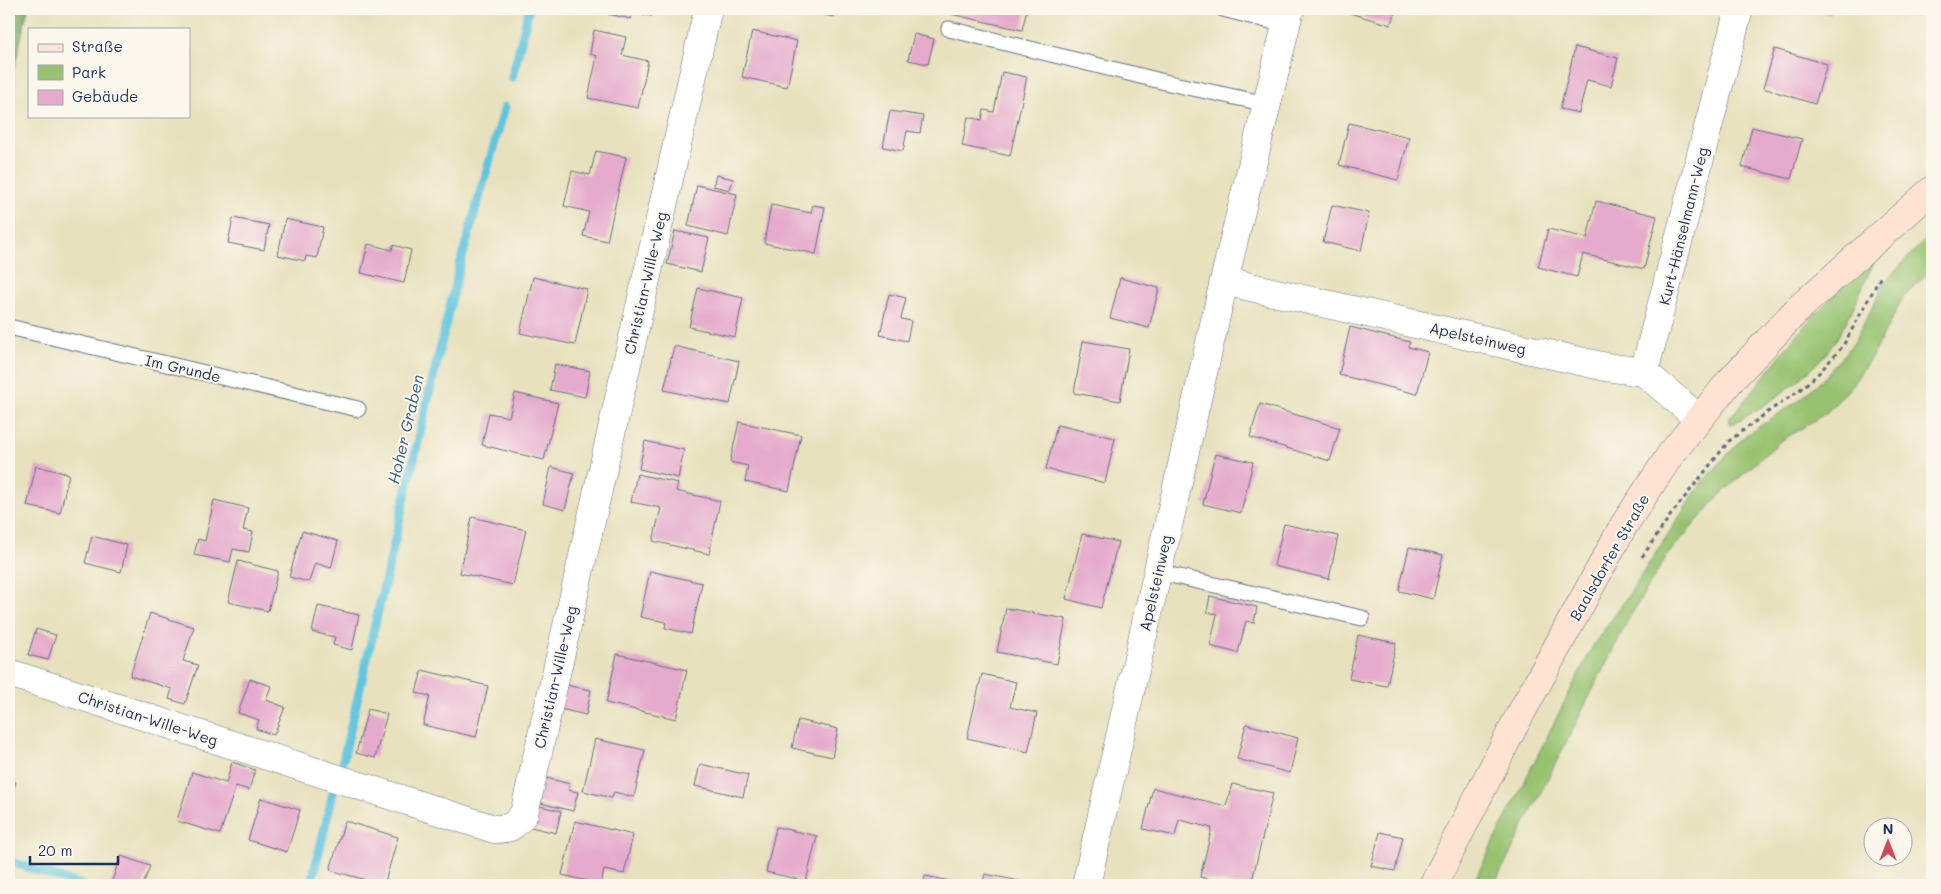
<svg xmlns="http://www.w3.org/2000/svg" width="1941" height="894" font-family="Mali,sans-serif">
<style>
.green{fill:#97c270;stroke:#597867}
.forest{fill:#79a862;stroke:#4a6c60}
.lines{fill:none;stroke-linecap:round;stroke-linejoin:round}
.stream{stroke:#60c5de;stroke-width:9}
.building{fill:#e5aacc}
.service-casing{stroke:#636d80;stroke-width:17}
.minor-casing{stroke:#636d80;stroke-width:29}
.secondary-casing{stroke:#636d80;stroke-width:29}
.path{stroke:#636d80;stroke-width:3;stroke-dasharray:4 4;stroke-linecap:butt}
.service{stroke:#fff;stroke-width:15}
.minor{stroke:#fff;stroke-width:28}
.secondary{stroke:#fee3d2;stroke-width:28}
.labels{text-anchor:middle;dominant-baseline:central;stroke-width:4;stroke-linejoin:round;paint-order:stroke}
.street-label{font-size:15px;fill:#1b2f5e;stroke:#fbf7ec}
.water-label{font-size:16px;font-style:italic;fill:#305c84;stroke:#fbf7ec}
</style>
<rect width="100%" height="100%" fill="#fbf7ec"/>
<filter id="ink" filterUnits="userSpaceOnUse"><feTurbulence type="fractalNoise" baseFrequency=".02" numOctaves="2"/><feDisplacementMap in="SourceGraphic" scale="10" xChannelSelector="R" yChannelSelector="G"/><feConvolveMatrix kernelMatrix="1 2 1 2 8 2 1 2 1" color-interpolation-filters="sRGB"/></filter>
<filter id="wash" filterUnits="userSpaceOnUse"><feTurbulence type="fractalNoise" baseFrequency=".0096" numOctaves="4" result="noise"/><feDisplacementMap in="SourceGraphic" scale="20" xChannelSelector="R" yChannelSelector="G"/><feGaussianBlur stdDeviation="1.12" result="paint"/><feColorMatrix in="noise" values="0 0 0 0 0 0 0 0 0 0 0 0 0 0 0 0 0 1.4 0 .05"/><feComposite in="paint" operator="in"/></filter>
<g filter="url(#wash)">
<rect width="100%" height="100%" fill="#e8e1be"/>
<path class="green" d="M1932 232V268L1902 299 1874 353 1850 388 1826 413 1779 442 1719 496 1668 554 1629 618 1494 885H1472L1595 642 1618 611 1702 482 1745 436 1798 401 1826 376 1855 341 1885 282Z
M1874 262C1862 287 1852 314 1837 338 1818 371 1764 408 1730 425V417C1754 392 1773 363 1796 336 1819 308 1845 283 1874 262Z"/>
<path class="forest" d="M9 9H28L9 90Z"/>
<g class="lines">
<path class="stream" d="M512 78 529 9
M343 760 459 268 505 107
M9 861 81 885
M311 885 333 793"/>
</g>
<g id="blocks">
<path class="building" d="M609 9H653L652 16 633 12 631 19 608 14Z
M798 9H835L833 17Z
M947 9H1027L1022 30 946 13Z
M1347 9H1396L1391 25 1346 12Z
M1804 9H1831L1830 15Z
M594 30 626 37 622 55 648 61 638 108 588 98 597 56 590 54Z
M752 31 797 41 787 87 742 77Z
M914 34 934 39 928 64 908 60Z
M1575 47 1618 58 1611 86 1587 80 1579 113 1560 109Z
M1775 49 1827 64 1815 104 1763 88Z
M1002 72 1027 77 1010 156 962 146 968 117 982 120 984 110 994 112Z
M890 111 923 116 920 133 907 131 903 151 883 147Z
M1349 123 1409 137 1398 180 1339 165Z
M1752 127 1802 139 1791 179 1742 167Z
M596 151 626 157 607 241 583 236 589 212 564 206 572 171 590 175Z
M716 175 733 179 730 190 713 186Z
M697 185 737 194 728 236 688 226Z
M1596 201 1657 216 1644 269 1583 254 1577 277 1538 267 1548 229 1587 238Z
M771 205 811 213 813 205 825 207 816 254 764 243Z
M1332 205 1369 213 1361 251 1323 242Z
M233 218 269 225 264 250 228 243Z
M285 219 323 227 317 258 306 256 305 261 278 255Z
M675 231 709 238 701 272 667 264Z
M368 244 392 250 393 245 411 250 404 283 361 273Z
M533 277 587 289 575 345 520 333Z
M1120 278 1159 288 1149 328 1110 318Z
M698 288 743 298 735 337 689 327Z
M889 294 906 298 901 319 911 321 907 341 880 335Z
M1350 327 1410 342 1408 347 1428 352 1417 394 1339 375Z
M1083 341 1129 349 1120 401 1074 393Z
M674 346 739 361 730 404 664 390Z
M555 364 590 371 585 397 550 390Z
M515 393 558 403 544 460 482 445 489 413 509 417Z
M1260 404 1340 428 1330 461 1250 437Z
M739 422 801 435 789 491 745 482 748 466 730 462Z
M1057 425 1115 438 1105 483 1046 469Z
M645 441 684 450 678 478 639 469Z
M1215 454 1253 462 1241 513 1203 504Z
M36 466 69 474 60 513 27 506Z
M551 467 574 473 565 510 543 504Z
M637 474 678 483 676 491 720 501 709 554 653 541 661 508 631 502Z
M214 500 248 508 243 530 253 532 249 552 233 549 230 562 194 555 198 539 205 541Z
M472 517 526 530 513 585 460 573Z
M1284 524 1338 536 1329 579 1274 566Z
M302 531 338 541 331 568 315 563 309 582 289 577Z
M1082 534 1118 542 1101 608 1066 599Z
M92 536 127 545 121 572 85 563Z
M1409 547 1443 555 1433 599 1399 591Z
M238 561 278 571 268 611 228 602Z
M650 571 702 583 691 634 665 628 666 622 640 617Z
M1210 596 1257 607 1254 623 1246 621 1238 653 1210 646 1217 614 1207 612Z
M318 606 359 615 352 650 333 645 335 637 312 632Z
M1006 608 1066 619 1057 664 997 652Z
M150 613 194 627 183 661 198 665 185 704 169 699 172 689 130 676Z
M36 629 56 635 48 660 28 655Z
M1358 635 1396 643 1387 686 1349 679Z
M617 654 687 670 676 719 606 703Z
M422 670 488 686 476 737 423 725 430 696 416 693Z
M982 674 1016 682 1010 707 1037 713 1028 752 967 738Z
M250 679 271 686 266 700 285 707 274 735 256 729 259 720 238 713Z
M565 685 591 690 586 715 560 709Z
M368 709 387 714 375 758 356 753Z
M798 720 838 729 832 757 792 748Z
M1246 724 1298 738 1290 773 1237 759Z
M595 739 645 750 634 797 614 792 612 798 583 791Z
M232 762 255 770 249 790 236 786 220 834 177 821 192 772 226 783Z
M700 764 748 775 743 797 695 786Z
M542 777 570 784 568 790 578 792 573 811 536 802Z
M9 780 16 782 9 805Z
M1232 784 1273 793 1251 885H1235L1200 877 1212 828 1179 820 1175 836 1143 829 1153 788 1226 806Z
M261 798 300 810 287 852 248 840Z
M536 805 561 811 556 833 531 827Z
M345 821 398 837 384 885 330 870Z
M575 821 633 835 624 874 604 870 601 884 562 875Z
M776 827 817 836 806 881 766 872Z
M1380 832 1403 837 1395 871 1371 866Z
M121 856 150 866 143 885H119L111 883Z
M985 874 1034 884V885H982Z
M925 876 965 884 964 885H923Z"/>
</g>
</g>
<g filter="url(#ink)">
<use href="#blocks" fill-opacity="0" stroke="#636d80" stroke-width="1"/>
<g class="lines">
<defs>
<path id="service" d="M1223 9 1286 25
M949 29 1169 83 1267 104
M9 327 358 409
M1157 572 1362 618"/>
<path id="minor" d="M1224 281 1606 367 1644 372
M1699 419 1644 372 1739 9
M9 673 494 829C511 829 513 827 524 814L708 9
M1086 885 1224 281 1290 9"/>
<path id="secondary" d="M1433 885 1515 724 1624 525 1671 454 1730 381 1799 308 1932 190"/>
</defs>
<use href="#service" class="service-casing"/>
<use href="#minor" class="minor-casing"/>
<use href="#secondary" class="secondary-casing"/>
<path class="path" d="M1642 557 1670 516 1729 441 1772 409 1797 392 1817 375 1843 346 1881 276"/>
<use href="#service" class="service"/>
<use href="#minor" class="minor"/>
<use href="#secondary" class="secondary"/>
</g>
</g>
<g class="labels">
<g class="street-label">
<text transform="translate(1683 226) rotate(-76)">Kurt-Hänselmann-Weg</text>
<text transform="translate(645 283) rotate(-77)">Christian-Wille-Weg</text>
<text transform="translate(1478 338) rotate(13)">Apelsteinweg</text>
<text transform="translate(183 368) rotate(13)">Im Grunde</text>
<text transform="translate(1609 557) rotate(-60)">Baalsdorfer Straße</text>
<text transform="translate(1155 583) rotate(-77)">Apelsteinweg</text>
<text transform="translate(555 677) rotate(-77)">Christian-Wille-Weg</text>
<text transform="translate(148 718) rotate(18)">Christian-Wille-Weg</text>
</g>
<g class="water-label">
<text transform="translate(405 429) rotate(-77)">Hoher Graben</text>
</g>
</g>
<rect width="1941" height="894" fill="none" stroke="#fbf7ec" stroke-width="30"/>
<rect x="28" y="28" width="162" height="90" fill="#fbf7ec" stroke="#a1a7b3"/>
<rect x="38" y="44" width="25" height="8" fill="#fee3d2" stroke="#a1a7b3"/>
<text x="72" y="52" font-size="15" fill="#1b2f5e">Straße</text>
<rect x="38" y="65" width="25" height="15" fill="#97c270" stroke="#a1a7b3"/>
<text x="72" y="78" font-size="15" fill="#1b2f5e">Park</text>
<rect x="38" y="90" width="25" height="15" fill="#e5aacc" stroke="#a1a7b3"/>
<text x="72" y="102" font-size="15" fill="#1b2f5e">Gebäude</text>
<g transform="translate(1888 842)"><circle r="24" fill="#fbf7ec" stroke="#a1a7b3"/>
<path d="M0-4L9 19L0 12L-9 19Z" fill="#d1495b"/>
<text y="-8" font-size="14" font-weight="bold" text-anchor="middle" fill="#1b2f5e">N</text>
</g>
<path d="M30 856v8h88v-8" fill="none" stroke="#1b2f5e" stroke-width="2.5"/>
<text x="38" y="856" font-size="15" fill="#1b2f5e" stroke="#fbf7ec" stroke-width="4" paint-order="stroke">20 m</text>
</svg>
